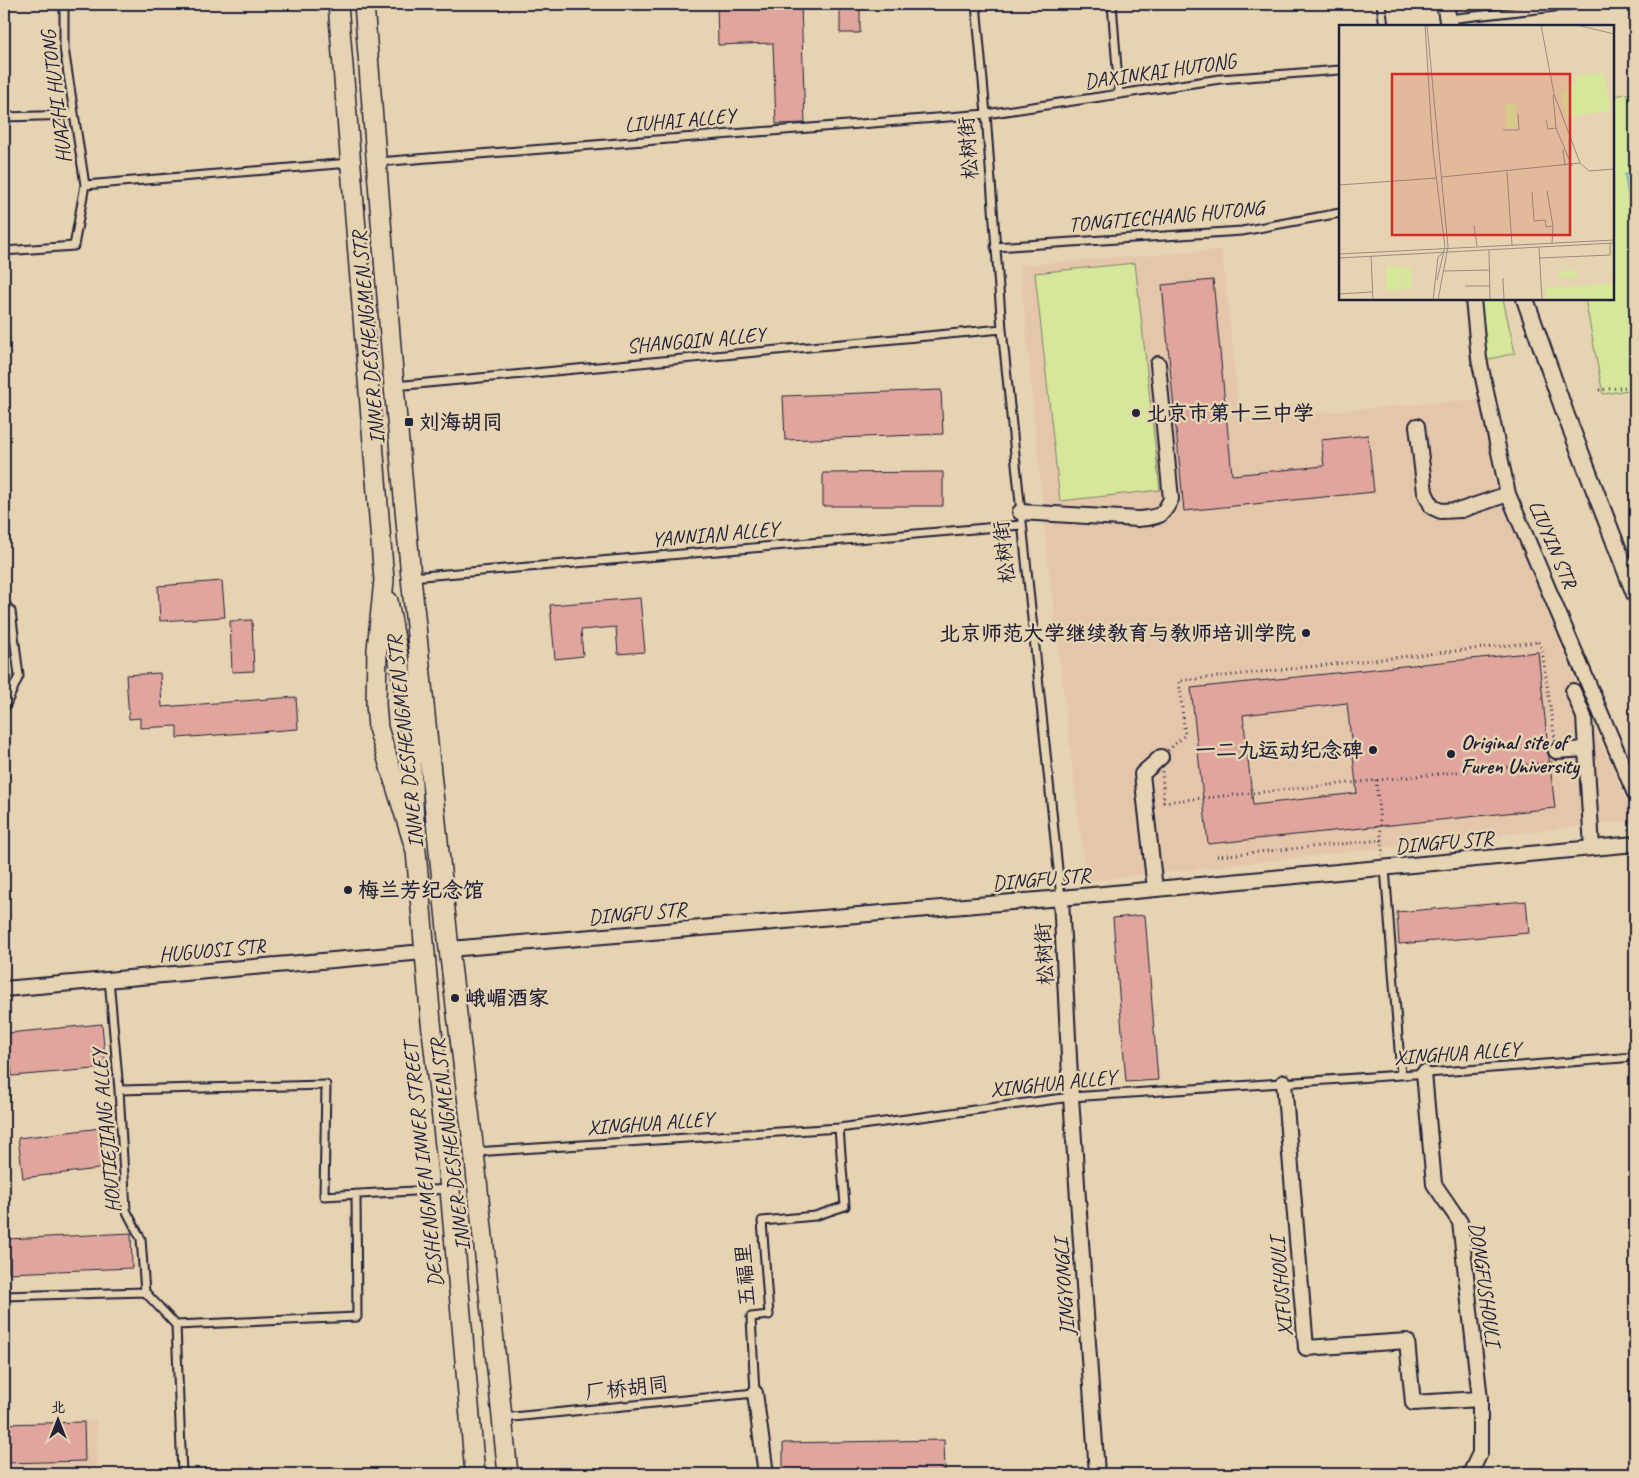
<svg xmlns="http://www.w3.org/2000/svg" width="1639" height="1478" font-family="Caveat,'LXGW WenKai TC',sans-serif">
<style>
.built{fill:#e4c6ab}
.green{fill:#d6e79b;stroke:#7c846b}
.water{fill:#8bdae8;stroke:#6190a3}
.building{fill:#e0a69d;stroke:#22223b;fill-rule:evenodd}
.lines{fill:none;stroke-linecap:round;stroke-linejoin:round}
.service-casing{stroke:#22223b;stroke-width:11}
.minor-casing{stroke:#22223b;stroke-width:18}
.tertiary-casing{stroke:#22223b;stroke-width:20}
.secondary-casing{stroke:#22223b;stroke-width:22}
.path{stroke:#22223b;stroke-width:3;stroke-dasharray:1 4;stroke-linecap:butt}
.service{stroke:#e6d3b1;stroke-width:7}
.minor{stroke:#e6d3b1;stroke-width:14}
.tertiary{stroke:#e6d3b1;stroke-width:16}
.secondary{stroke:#e6d3b1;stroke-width:19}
.poi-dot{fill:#22223b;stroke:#e6d3b1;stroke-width:2}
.labels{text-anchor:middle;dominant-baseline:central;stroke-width:5;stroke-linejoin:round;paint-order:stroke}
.street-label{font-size:21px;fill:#22223b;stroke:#e6d3b1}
.poi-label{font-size:21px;font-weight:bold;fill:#22223b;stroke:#e6d3b1;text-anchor:start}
.inset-road{fill:none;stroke:#988c82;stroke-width:1}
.view{fill:#d62828;fill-opacity:0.15;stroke:#d62828;stroke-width:2.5}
.inset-edge{fill:none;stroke:#22223b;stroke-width:2.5}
</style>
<rect width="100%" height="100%" fill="#e6d3b1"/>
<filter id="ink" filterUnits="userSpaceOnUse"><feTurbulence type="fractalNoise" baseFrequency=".02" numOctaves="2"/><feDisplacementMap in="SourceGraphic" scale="10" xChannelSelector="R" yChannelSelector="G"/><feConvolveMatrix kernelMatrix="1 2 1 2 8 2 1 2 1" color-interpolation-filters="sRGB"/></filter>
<g filter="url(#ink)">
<path class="built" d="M1222 250 1240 419 1480 399 1495 484 1584 703 1634 820 1086 881 1048 563 1020 265Z
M96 1421 97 1474H4V1423Z"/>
<path class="green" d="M1635 93V389L1603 394 1585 299H1613V147L1614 146 1613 132V96Z
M1135 263 1160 490 1060 501 1035 273Z
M1479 299H1503L1515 353 1486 360Z"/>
<path class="water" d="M1635 173V257L1625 174Z"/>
<path class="building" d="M717 4H801L805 123 776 124 773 43 718 45Z
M840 4H860V33H840Z
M1213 280 1232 475 1324 466 1321 440 1368 435 1374 492 1184 511 1162 285Z
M941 390 943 434 785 440 783 396Z
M943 472V506H823V473Z
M222 581 225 617 160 621 158 586Z
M640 598 645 652 618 654 616 627 581 630 583 656 555 659 550 605Z
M252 620 254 671 232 672 230 621Z
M1538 652 1548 747 1547 752 1549 757 1555 808 1208 844 1191 688ZM1347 703 1357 793 1253 805 1243 715Z
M160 673 162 707 296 697 298 729 177 738V726L140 728V718L129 719 126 675Z
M1526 901 1529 933 1399 944 1397 912Z
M1145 915 1158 1080 1126 1082 1113 918Z
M102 1024 106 1068 12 1076 8 1033Z
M101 1128 106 1168 23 1178 18 1138Z
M131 1233 132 1268 9 1273 7 1239Z
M84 1422 85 1461 4 1463V1424Z
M944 1440 945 1474H783V1443Z"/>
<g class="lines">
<defs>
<path id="service" d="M64 4V48L85 185
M976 4 986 114 1002 329 1061 898
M1112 4 1119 94
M1381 4 1384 26
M1448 19 1582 4
M4 117 74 115
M378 162 986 114 1220 79 1340 70
M995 247 1242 231 1340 213
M4 251 74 246 85 185 349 163
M395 386 1002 329
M411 577 1021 525
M4 603 11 611 19 676 4 709
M1385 868 1401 1075
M109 979 119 1090 126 1210 141 1239 145 1292 176 1325 182 1474
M119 1090 326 1085 324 1196 450 1189
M475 1152 839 1128 1071 1097 1401 1075 1635 1057
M4 1296 145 1292
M176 1325 357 1317 356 1194
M503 1418 755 1393 751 1317 769 1315 762 1221 815 1216 845 1206 839 1128"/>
<path id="minor" d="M1473 299 1479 359 1508 494 1635 794
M1417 426 1425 492 1432 507 1441 511 1461 510 1508 494
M1020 512 1138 519C1158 517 1162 518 1171 499L1158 364
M1573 691 1584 717 1592 848
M1556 751 1586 749
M1155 889 1142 774 1161 757
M1061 898 1071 1097 1097 1474
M449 949 1061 898 1635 844
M4 989 424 952
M1424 1073 1434 1184 1460 1222 1480 1399V1453L1470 1474
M1284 1082 1306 1348 1407 1341 1413 1403 1480 1399
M755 1393 766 1474"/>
<path id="tertiary" d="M1445 4 1449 26
M1525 299 1565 413 1635 594"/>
<path id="secondary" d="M338 4 384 580 377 649 376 704 378 728 416 851 431 1022 450 1189 475 1474
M364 4 394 386 411 577 449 949 474 1152 508 1474
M388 601 408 710 414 821"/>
</defs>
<use href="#service" class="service-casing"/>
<use href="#minor" class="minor-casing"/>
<use href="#tertiary" class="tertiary-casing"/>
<use href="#secondary" class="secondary-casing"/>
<path class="path" d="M1599 390 1635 386
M1538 642 1542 650 1557 754 1555 762 1164 802 1161 757 1185 735 1179 681Z
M1376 780 1383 855
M1217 856 1382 840"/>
<use href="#service" class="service"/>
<use href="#minor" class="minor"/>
<use href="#tertiary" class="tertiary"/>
<use href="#secondary" class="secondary"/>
</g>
</g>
<g class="poi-dot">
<circle cx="1136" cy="413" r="5"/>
<rect x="404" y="417" width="10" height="10" rx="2.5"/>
<circle cx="1306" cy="633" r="5"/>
<circle cx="1373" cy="750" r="5"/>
<circle cx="1451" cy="754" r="5"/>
<circle cx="348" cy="890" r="5"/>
<circle cx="455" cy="998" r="5"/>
</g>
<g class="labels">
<g class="street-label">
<text transform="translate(1160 71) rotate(-8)">DAXINKAI HUTONG</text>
<text transform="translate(56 97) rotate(-97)">HUAZHI HUTONG</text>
<text transform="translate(680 120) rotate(-5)">LIUHAI ALLEY</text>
<text transform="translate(968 148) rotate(-94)">松树街</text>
<text transform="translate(1166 216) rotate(-5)">TONGTIECHANG HUTONG</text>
<text transform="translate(368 338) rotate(-95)">INNER DESHENGMEN STR</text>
<text transform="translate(696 340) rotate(-5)">SHANGQIN ALLEY</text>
<text transform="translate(715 534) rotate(-5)">YANNIAN ALLEY</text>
<text transform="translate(1553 544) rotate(67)">LIUYIN STR</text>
<text transform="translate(1004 552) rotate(-96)">松树街</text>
<text transform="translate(405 742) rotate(-96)">INNER DESHENGMEN STR</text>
<text transform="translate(1444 842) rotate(-5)">DINGFU STR</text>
<text transform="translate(1041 879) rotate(-5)">DINGFU STR</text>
<text transform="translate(637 913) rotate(-5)">DINGFU STR</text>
<text transform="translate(212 950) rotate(-5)">HUGUOSI STR</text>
<text transform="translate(1044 954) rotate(-93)">松树街</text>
<text transform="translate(1457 1053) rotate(-4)">XINGHUA ALLEY</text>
<text transform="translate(1053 1083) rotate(-6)">XINGHUA ALLEY</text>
<text transform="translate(650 1123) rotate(-4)">XINGHUA ALLEY</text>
<text transform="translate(106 1131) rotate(-95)">HOUTIEJIANG ALLEY</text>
<text transform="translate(450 1145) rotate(-97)">INNER DESHENGMEN STR</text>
<text transform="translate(423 1165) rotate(-96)">DESHENGMEN INNER STREET</text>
<text transform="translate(745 1275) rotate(-94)">五福里</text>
<text transform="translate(1485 1284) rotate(82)">DONGFUSHOULI</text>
<text transform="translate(1064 1287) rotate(-94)">JINGYONGLI</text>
<text transform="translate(1281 1287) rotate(-95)">XIFUSHOULI</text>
<text transform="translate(627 1388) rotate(-6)">厂桥胡同</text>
</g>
<g class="poi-label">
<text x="1146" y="413">北京市第十三中学</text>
<text x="419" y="422">刘海胡同</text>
<text x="1296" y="633" text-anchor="end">北京师范大学继续教育与教师培训学院</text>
<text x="1461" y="742">Original site of<tspan x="1461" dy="24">Furen University</tspan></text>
<text x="1363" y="750" text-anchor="end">一二九运动纪念碑</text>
<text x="358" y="890">梅兰芳纪念馆</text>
<text x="465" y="998">峨嵋酒家</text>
</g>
</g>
<g transform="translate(1339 25)">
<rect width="275" height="275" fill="#e6d3b1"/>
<path d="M264 48 271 81 269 86 227 92 222 66 228 65V59L238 58 237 51ZM176 78 179 102 168 103 166 79ZM273 221H275V275H207L206 263 274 259ZM47 241H63V265L47 266ZM64 242H72V264H64ZM238 245V253L219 252 221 246Z" fill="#d6e79b"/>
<path class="inset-road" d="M86 0 94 126 106 222 98 255M88 0 109 222 99 275M202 0 215 69 241 138 250 146 275 144M238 0 275 9M214 70 217 103 233 141M207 95 209 104 217 103M164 105H180L179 89M224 124 226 141M168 147 173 220M103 152 241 138M0 160 98 153M208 166 214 201 213 218M193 167 195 196 206 195 207 202 214 201M135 200 138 221M200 222 203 275M150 225 151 275M0 229 275 215M32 231 34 275M0 233 275 218M200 233 271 230V219M104 246 150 245M164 253 165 275M126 261H150M0 269 33 267M94 275 99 232 104 228"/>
<path class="view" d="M53 49H231V210H53Z"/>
<rect width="275" height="275" class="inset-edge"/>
</g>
<rect width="1639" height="1478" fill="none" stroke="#e6d3b1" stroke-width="20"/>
<rect x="10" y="10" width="1619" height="1458" fill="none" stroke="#22223b" stroke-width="2" filter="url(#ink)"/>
<g transform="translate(58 1420)" stroke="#e6d3b1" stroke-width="4" paint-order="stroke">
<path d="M0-4L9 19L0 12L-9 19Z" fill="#22223b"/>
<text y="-8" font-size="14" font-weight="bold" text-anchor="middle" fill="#22223b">北</text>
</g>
</svg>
